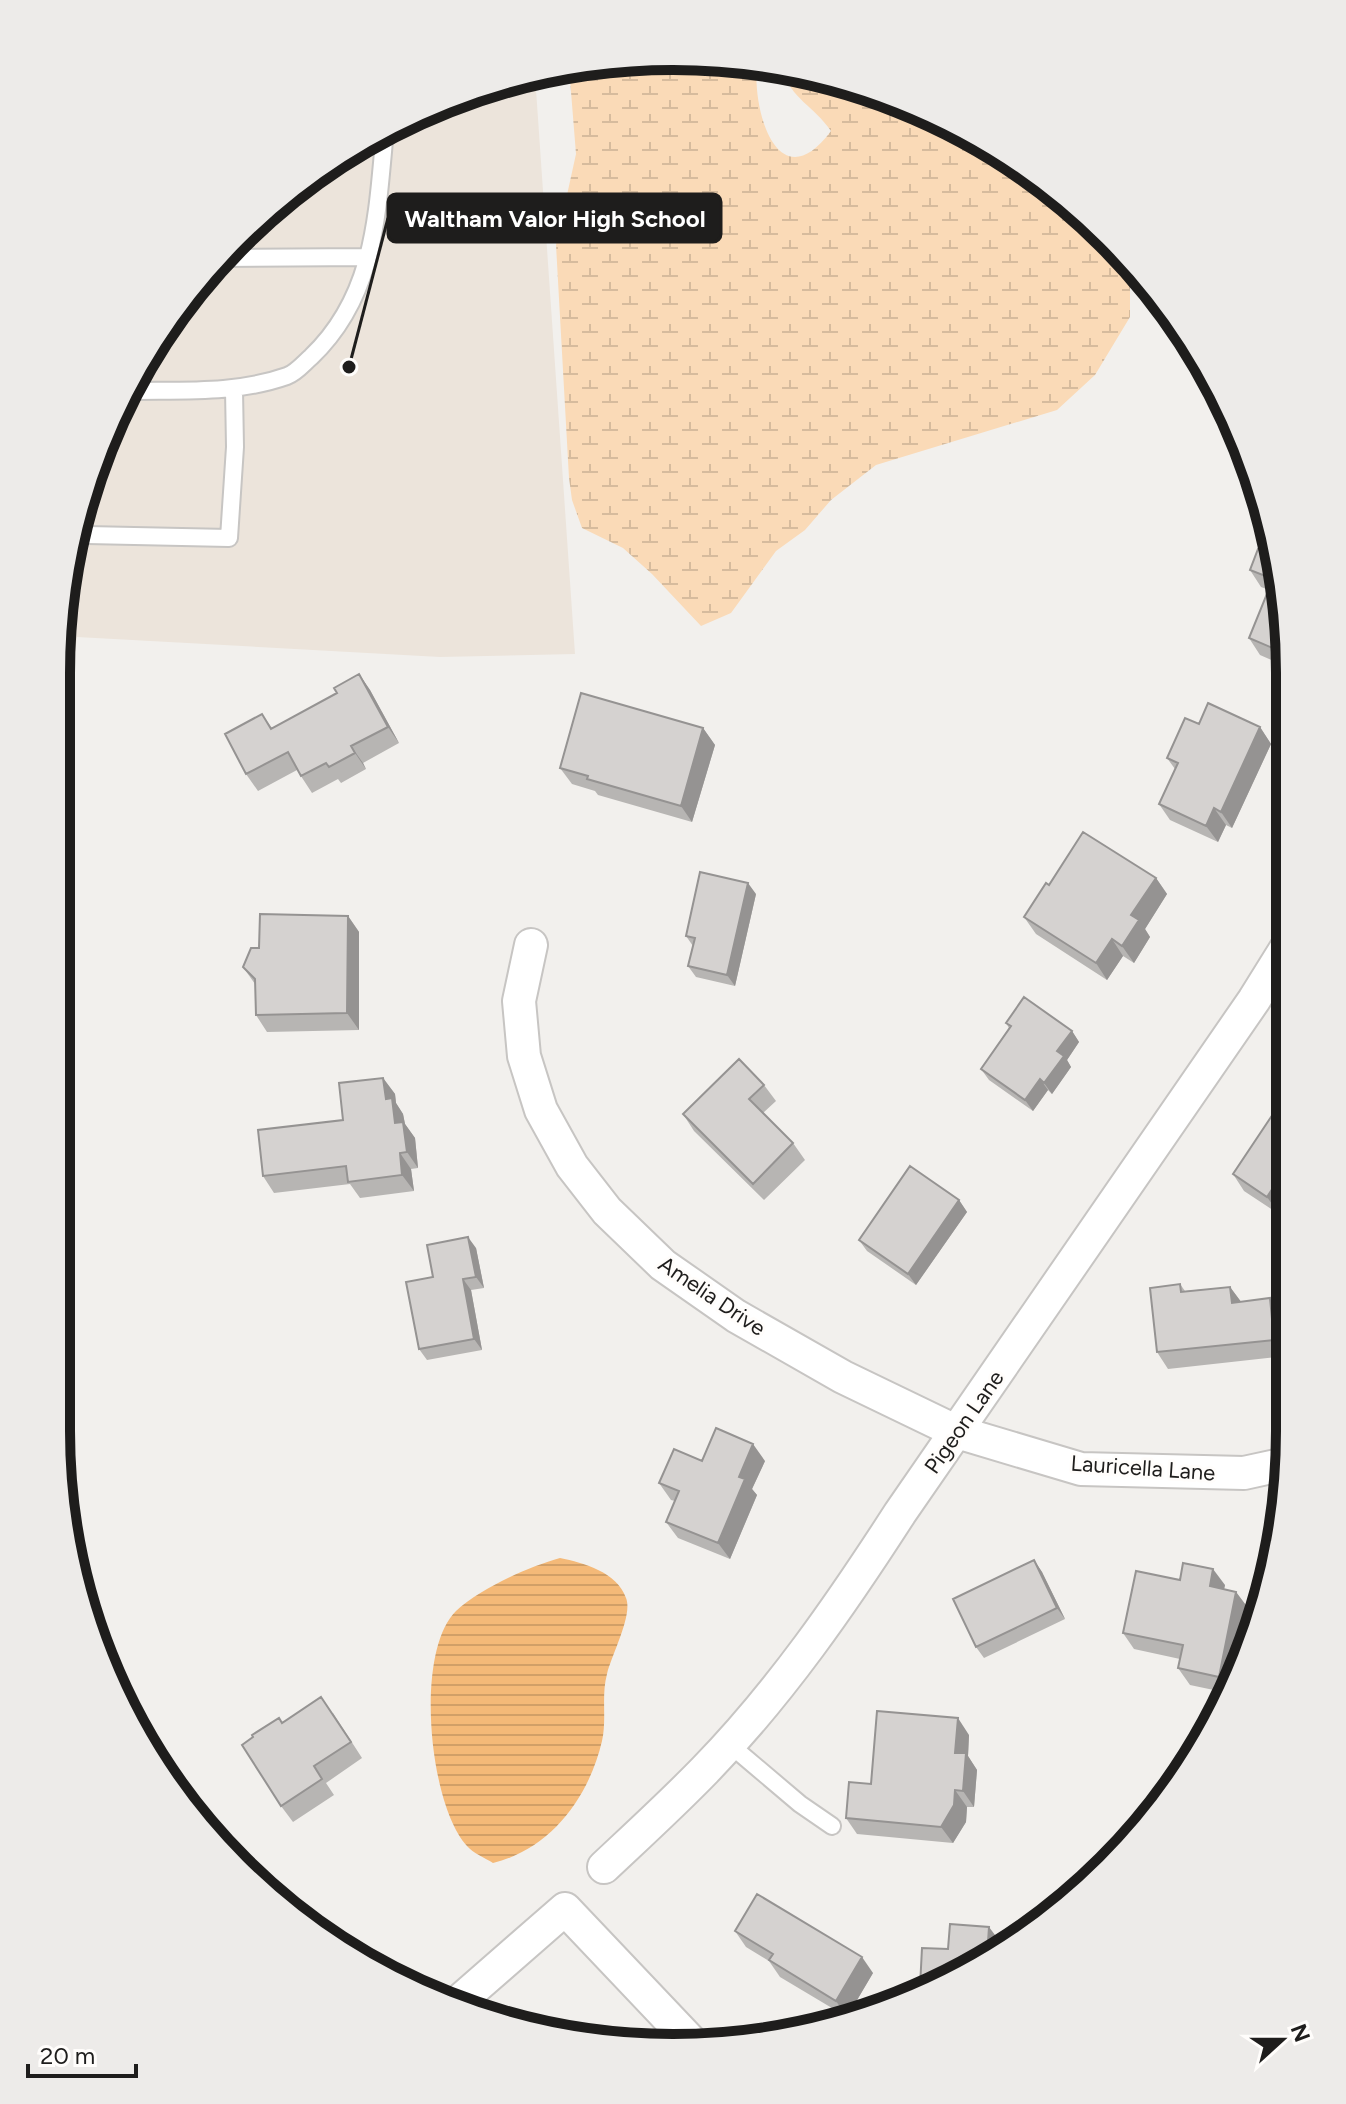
<svg xmlns="http://www.w3.org/2000/svg" width="1346" height="2104" font-family="Figtree,sans-serif">
<style>
.built{fill:#ece4db}
.wetland{fill:url(#wetland-marsh)}
.water{fill:url(#water-rules)}
.lines{fill:none;stroke-linecap:round;stroke-linejoin:round}
.lane-casing{stroke:#c7c5c3;stroke-width:20}
.street-casing{stroke:#c7c5c3;stroke-width:36}
.lane{stroke:#fff;stroke-width:16}
.street{stroke:#fff;stroke-width:32}
.wall{fill:#b7b5b3}
.shaded-wall{fill:#959392}
.building{fill:#d5d2d0;stroke:#959392;stroke-width:2}
.labels{text-anchor:middle;dominant-baseline:central;stroke-width:6;stroke-linejoin:round;paint-order:stroke}
.street-label{font-size:22px;fill:#1e1d1c;stroke:#fffdfb}
.rim{fill:none;stroke:#1e1d1c;stroke-width:10}
.leader{fill:none;stroke:#1e1d1c;stroke-width:3}
.callout-dot{fill:#1e1d1c;stroke:#fffdfb;stroke-width:3}
.callout{fill:#1e1d1c;stroke:#1e1d1c;stroke-width:3}
.callout-label{font-size:24px;text-anchor:middle;font-weight:bold;fill:#fff}
</style>
<defs>
<pattern id="wetland-marsh" width="20" height="14" patternUnits="userSpaceOnUse" patternTransform="scale(2)"><rect width="20" height="14" fill="#fadab7"/><path d="M1 5h8M5 5V1M11 12h8M15 12V8" fill="none" stroke="#d6bb9d"/></pattern>
<pattern id="water-rules" width="6" height="5" patternUnits="userSpaceOnUse" patternTransform="scale(2)"><rect width="6" height="5" fill="#f4b978"/><path d="M0 2.5h6" fill="none" stroke="#d19f67"/></pattern>
</defs>
<rect width="100%" height="100%" fill="#f2f0ed"/>
<path class="built" d="M535 75 575 654 440 657 77 637 60 770 61 593 103 436 184 297 267 209 365 138 475 89Z"/>
<path class="wetland" d="M714 57 757 65C752 112 779 201 831 131 814 106 791 99 782 69L833 77 946 120 1049 184 1130 260V317L1095 375 1057 410 876 465 831 500 805 530 776 551 731 613 701 626 652 574 623 548 582 528 572 500 569 478 556 245 576 154 569 67 593 61Z"/>
<path class="water" d="M560 1558C584 1563 617 1572 626 1598 633 1615 612 1654 607 1674 601 1696 607 1719 602 1741 589 1797 551 1849 493 1863 485 1858 473 1853 467 1846 429 1805 414 1652 456 1611 481 1588 528 1567 560 1558Z"/>
<g class="lines">
<defs>
<path id="lane" d="M221 258 368 257
M129 391C183 390 236 394 287 376 296 373 304 363 311 357 376 295 377 213 385 130
M87 535 229 538 235 447 234 390
M728 1743 800 1804 832 1826"/>
<path id="street" d="M531 945 519 1001 524 1056 541 1110 572 1166 607 1211 663 1265 736 1316 843 1377 957 1432 1081 1469 1244 1473 1285 1464
M604 1867C638 1835 673 1803 705 1770 780 1693 842 1603 900 1513L1254 1000 1287 947
M455 2005 565 1909 694 2045"/>
</defs>
<use href="#lane" class="lane-casing"/>
<use href="#street" class="street-casing"/>
<use href="#lane" class="lane"/>
<use href="#street" class="street"/>
</g>
<path class="wall" d="M1276 555 1289 632 1288 667 1260 655 1249 638 1269 590 1261 587 1250 570Z
M359 674 370 690 399 743 363 763 366 769 341 783 338 779 312 793 297 770 258 791 246 774 262 714 272 728 337 693Z
M1199 724 1260 727 1271 744 1232 828 1226 825 1218 842 1170 820 1159 804 1175 769 1167 758Z
M703 728 715 745 692 822 598 795 595 791 572 784 560 768Z
M1156 878 1167 894 1145 929 1150 937 1134 963 1123 956 1107 980 1036 934 1024 917 1049 885Z
M756 894 735 986 696 977 688 966 693 946 686 936Z
M348 916 359 932V1030L267 1032 256 1015 255 984 243 967 259 948Z
M1006 1023 1072 1031 1079 1042 1067 1060 1071 1067 1052 1094 1048 1090 1033 1111 989 1080 981 1069 1009 1028Z
M383 1078 395 1094 396 1103 403 1114 405 1124 415 1138 418 1168 411 1169 414 1191 360 1198 350 1184 274 1193 263 1176 343 1120Z
M764 1085 776 1101 763 1113 793 1143 805 1160 764 1200 694 1131 683 1114Z
M1287 1093 1286 1202 1279 1214 1244 1191 1233 1174Z
M959 1200 967 1212 916 1285 867 1251 859 1240Z
M476 1248 484 1288 471 1290 482 1350 427 1360 419 1349 433 1277Z
M1180 1284 1185 1291 1230 1287 1241 1302 1282 1315 1285 1356 1168 1369 1157 1352Z
M702 1461H765L752 1489 757 1495 730 1559 678 1538 666 1522 675 1501 671 1500 659 1483Z
M1034 1560 1042 1572 1065 1619 984 1658 976 1647Z
M1180 1580 1225 1585 1224 1589 1236 1592 1248 1608 1232 1687 1228 1693 1190 1685 1178 1668 1180 1659 1134 1649 1123 1633Z
M333 1713 362 1758 326 1783 334 1795 293 1822 281 1806 283 1723Z
M969 1735 968 1756 977 1770 974 1807H967L966 1822 953 1843 857 1834 846 1818 871 1784Z
M735 1931 873 1973 847 2017 780 1977 769 1961 746 1947Z"/>
<path class="shaded-wall" d="M359 674 370 690 399 743 388 727Z
M1260 727 1271 744 1232 828 1221 812Z
M703 728 715 745 692 822 681 806Z
M351 746 363 763 366 769 355 753Z
M1214 808 1226 825 1218 842 1206 826Z
M1156 878 1167 894 1145 929 1150 937 1134 963 1122 946 1131 915Z
M748 883 756 894 735 986 727 975Z
M348 916 359 932V1030L347 1013Z
M1112 939 1123 956 1107 980 1096 963Z
M1072 1031 1079 1042 1067 1060 1071 1067 1052 1094 1044 1083 1057 1051Z
M383 1078 395 1094 396 1103 403 1114 405 1124 415 1138 418 1168 407 1152 395 1123 386 1099Z
M1040 1079 1048 1090 1033 1111 1025 1100Z
M400 1153 411 1169 414 1191 402 1175Z
M1286 1168V1202L1279 1214 1267 1197Z
M959 1200 967 1212 916 1285 908 1274Z
M468 1237 476 1248 484 1288 476 1277Z
M463 1279 471 1290 482 1350 474 1339Z
M1230 1287 1242 1303H1232Z
M1270 1298 1282 1315 1285 1355 1274 1340Z
M753 1444 765 1461 752 1489 757 1495 730 1559 718 1543 739 1477Z
M1034 1560 1042 1572 1065 1619 1057 1608Z
M1213 1569 1225 1585 1221 1603 1210 1586Z
M1236 1592 1248 1608 1232 1687 1229 1691 1219 1677Z
M958 1718 969 1735 968 1756 977 1770 974 1807 963 1791 955 1753Z
M955 1790 967 1807 966 1822 953 1843 941 1827Z
M989 1927 1001 1943 1000 1951 987 1957Z
M862 1957 873 1973 847 2017 836 2001Z"/>
<path class="building" d="M1258 549 1276 555 1289 632V655L1249 638 1273 579 1250 570Z
M359 674 388 727 351 746 355 753 329 767 326 763 301 776 288 752 246 774 225 734 262 714 271 729 337 693 334 688Z
M581 693 703 728 681 806 587 779 588 776 560 768Z
M1208 703 1260 727 1221 812 1214 808 1206 826 1159 804 1178 763 1167 758 1185 718 1199 724Z
M1083 832 1156 878 1131 915 1139 920 1122 946 1112 939 1096 963 1024 917 1046 883 1049 885Z
M700 872 748 883 727 975 688 966 695 938 686 936Z
M260 914 348 916 347 1013 256 1015 255 979 243 967 251 948H259Z
M1024 997 1072 1031 1057 1051 1064 1056 1044 1083 1040 1079 1025 1100 981 1069 1011 1026 1006 1023Z
M739 1059 764 1085 749 1099 793 1143 753 1184 683 1114Z
M383 1078 386 1099 392 1098 395 1123 403 1122 407 1152 400 1153 402 1175 348 1182 346 1166 263 1176 258 1130 343 1120 339 1083Z
M1287 1093 1286 1168 1267 1197 1233 1174Z
M910 1166 959 1200 908 1274 859 1240Z
M468 1237 476 1277 463 1279 474 1339 419 1349 406 1282 433 1277 427 1245Z
M1180 1284 1181 1292 1230 1287 1232 1303 1270 1298 1274 1340 1157 1352 1150 1288Z
M716 1428 753 1444 739 1477 745 1479 718 1543 666 1522 679 1491 659 1483 674 1449 702 1461Z
M1034 1560 1057 1608 976 1647 953 1599Z
M1183 1563 1213 1569 1210 1586 1236 1592 1219 1677 1178 1668 1183 1645 1123 1633 1136 1571 1180 1580Z
M321 1697 351 1742 314 1766 322 1779 281 1806 242 1745 253 1737 252 1735 279 1718 282 1723Z
M877 1711 958 1718 955 1753H966L963 1791 955 1790 954 1805 941 1827 846 1818 849 1782 871 1784Z
M757 1894 862 1957 836 2001 769 1960 773 1954 735 1931Z
M950 1924 989 1927 987 1957 920 1987 922 1948 948 1949Z"/>
<g class="labels">
<g class="street-label">
<text transform="translate(712 1296) rotate(34)">Amelia Drive</text>
<text transform="translate(964 1422) rotate(-55)">Pigeon Lane</text>
<text transform="translate(1143 1468) rotate(4)">Lauricella Lane</text>
</g>
</g>
<path d="M0 0H1346V2104H0ZM673 70H673A603 603 0 0 1 1276 673V1431A603 603 0 0 1 673 2034H673A603 603 0 0 1 70 1431V673A603 603 0 0 1 673 70Z" fill="#edebe9" fill-rule="evenodd"/>
<path class="rim" d="M673 70H673A603 603 0 0 1 1276 673V1431A603 603 0 0 1 673 2034H673A603 603 0 0 1 70 1431V673A603 603 0 0 1 673 70Z"/>
<path class="leader" d="M349 367L388 218"/>
<circle class="callout-dot" cx="349" cy="367" r="8"/>
<rect class="callout" x="388" y="194" width="333" height="48" rx="8"/>
<g class="callout-label">
<text x="555" y="227">Waltham Valor High School</text>
</g>
<g transform="translate(1282 2040) rotate(69)" stroke="#fffdfb" stroke-width="6" paint-order="stroke">
<path d="M0-6L14 30L0 20L-14 30Z" fill="#1e1d1c"/>
<text y="-12" font-size="22" font-weight="bold" text-anchor="middle" fill="#1e1d1c">N</text>
</g>
<path d="M28 2064v12h108v-12" fill="none" stroke="#1e1d1c" stroke-width="4"/>
<text x="40" y="2064" font-size="24" fill="#1e1d1c" stroke="#fffdfb" stroke-width="6" paint-order="stroke">20 m</text>
</svg>
